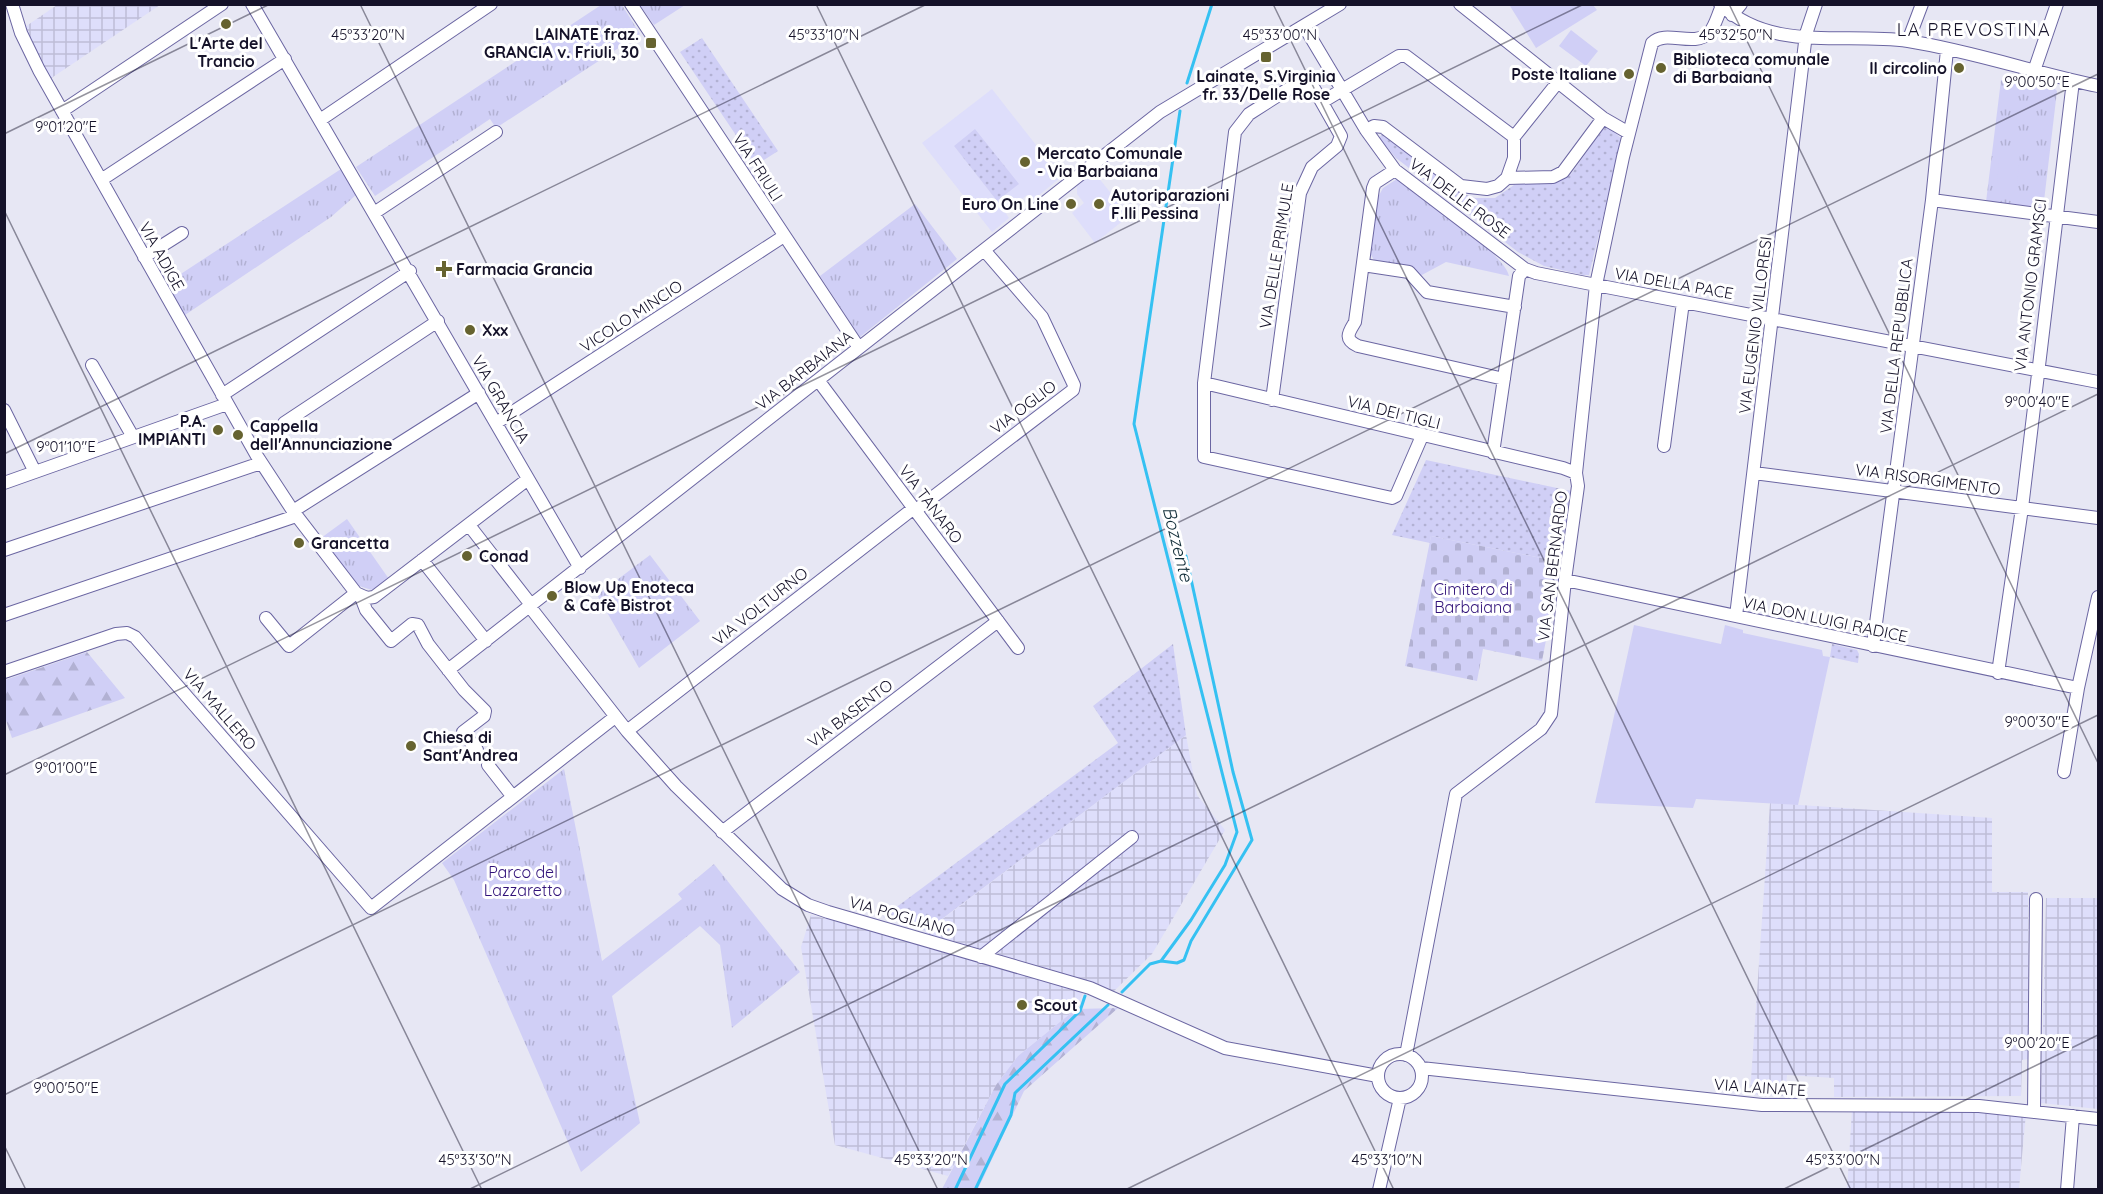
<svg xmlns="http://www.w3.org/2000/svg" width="2103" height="1194" font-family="Quicksand,sans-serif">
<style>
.built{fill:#dedefb;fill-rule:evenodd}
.industrial{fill:url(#industrial-grid)}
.grass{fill:url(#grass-dots)}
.forest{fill:url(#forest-firs)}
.cemetery{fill:url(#cemetery-stones)}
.park{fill:url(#park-tufts)}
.pitch{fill:#d0cff6}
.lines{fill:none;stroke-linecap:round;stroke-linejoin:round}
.stream{stroke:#35c1f2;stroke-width:3}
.minor-tunnel{stroke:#c8c7d6;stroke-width:12;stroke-dasharray:12 6;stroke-linecap:butt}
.minor-casing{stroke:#6b66a2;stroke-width:14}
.minor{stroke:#fff;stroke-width:12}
.ticks{fill:none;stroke:#151229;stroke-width:1.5;stroke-opacity:0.45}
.poi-dot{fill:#666330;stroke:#fff;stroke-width:2}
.labels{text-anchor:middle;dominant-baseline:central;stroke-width:6;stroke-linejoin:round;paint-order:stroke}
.poi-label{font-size:16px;font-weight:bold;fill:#151229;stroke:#fff;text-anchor:start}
.street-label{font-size:16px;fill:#151229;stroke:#fff}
.park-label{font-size:16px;fill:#311279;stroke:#fff}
.neighbourhood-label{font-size:18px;letter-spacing:1.5px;fill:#151229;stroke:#fff}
.water-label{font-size:18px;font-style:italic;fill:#112d38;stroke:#fff}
.ticks-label{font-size:15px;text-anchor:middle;fill:#151229;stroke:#fff;stroke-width:6;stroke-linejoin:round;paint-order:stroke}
</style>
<defs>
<pattern id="industrial-grid" width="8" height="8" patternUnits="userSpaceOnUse" patternTransform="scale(1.5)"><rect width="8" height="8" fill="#dedefb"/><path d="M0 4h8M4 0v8" fill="none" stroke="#bebdd7"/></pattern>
<pattern id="grass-dots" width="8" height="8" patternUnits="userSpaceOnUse" patternTransform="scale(1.5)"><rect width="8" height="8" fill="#d0cff6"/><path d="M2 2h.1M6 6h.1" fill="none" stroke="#b2b1d3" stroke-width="1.8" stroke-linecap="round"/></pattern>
<pattern id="forest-firs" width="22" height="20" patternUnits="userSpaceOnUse" patternTransform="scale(1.5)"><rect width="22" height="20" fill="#d0cff6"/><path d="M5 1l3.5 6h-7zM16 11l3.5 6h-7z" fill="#b2b1d3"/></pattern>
<pattern id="cemetery-stones" width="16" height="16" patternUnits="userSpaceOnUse" patternTransform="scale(1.5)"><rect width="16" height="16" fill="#d0cff6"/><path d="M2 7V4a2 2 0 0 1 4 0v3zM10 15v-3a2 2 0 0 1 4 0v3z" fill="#b2b1d3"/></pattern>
<pattern id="park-tufts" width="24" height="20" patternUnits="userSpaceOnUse" patternTransform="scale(1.5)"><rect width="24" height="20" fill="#d0cff6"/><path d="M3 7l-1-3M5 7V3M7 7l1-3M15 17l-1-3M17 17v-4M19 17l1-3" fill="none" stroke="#b2b1d3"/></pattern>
</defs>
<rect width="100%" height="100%" fill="#e7e7f4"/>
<path class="built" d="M992 89 1061 177 1032 201 1027 195 1005 212 1009 218 992 232 922 143ZM954 146 1018 184 997 201Z
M1094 172 1129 216 1095 243 1072 213 1084 203 1077 194V186Z"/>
<path class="industrial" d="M57 5H160L47 81 22 29Z
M1186 735 1197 795 1225 830 1152 954 1112 993 920 936Z
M1770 803 1992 818V892H2028V1059L2022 1060 2021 1096 1834 1097V1078L1787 1075 1785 1096 1750 1094Z
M2046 898H2098V1109L2041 1103Z
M811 915 978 958 1084 990 1076 1009 1018 1056 996 1085 948 1176 835 1145 801 947Z
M1979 1109 2026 1113 2019 1189 1847 1190 1852 1110Z"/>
<path class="grass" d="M702 38 778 151 756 165 680 52Z
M1606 125 1622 139 1589 275H1583L1544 266 1518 252 1396 158 1379 138 1383 133 1461 193 1475 198H1495L1514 185 1565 178 1571 174Z
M975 129 1019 184 997 201 954 146Z
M1426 460 1571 491 1561 562 1431 536 1430 543 1392 535Z
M1173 644 1186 735 926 931 883 917 1118 743 1093 706Z
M1832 644 1857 650 1859 654 1858 663 1830 657Z"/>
<path class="forest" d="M87 652 125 698 12 738 5 718V680Z
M1118 1008 1024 1091 978 1189H942L996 1085 1018 1056 1076 1009Z"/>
<path class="cemetery" d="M1431 536 1561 562 1542 661 1483 649 1477 681 1405 666Z"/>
<path class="park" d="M601 5H622L640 34 496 128 490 119 375 196 356 167Z
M640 5H685L654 25Z
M2008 75 2050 84 2057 91 2044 201 2037 207 1986 202 2001 80 2007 81Z
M341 169 356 195 331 217 185 315 167 283Z
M1397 179C1420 197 1504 252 1509 276L1446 262 1420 276 1413 266 1374 260 1370 253 1377 199 1383 188Z
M915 204 957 259 860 337 820 276Z
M347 519 389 579 372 590 359 586 321 538Z
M650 555 700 621 639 668 597 595Z
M564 769 602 961 682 899 678 894 714 864 800 972 732 1028 720 945 700 926 612 996 640 1123 581 1172 454 880 442 863Z"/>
<path class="pitch" d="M1513 5H1593L1597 10 1536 48 1510 6Z
M1571 30 1598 51 1586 66 1559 46Z
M2000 152 2020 154 2017 187 1997 185Z
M1634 625 1721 644 1725 625 1743 630V633L1822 650 1823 656 1830 657 1798 805 1696 799 1693 808 1595 803Z"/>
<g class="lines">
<path class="stream" d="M1187 83 1212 4
M1161 961 1177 963 1184 960 1191 941 1252 840 1233 772 1186 556
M1122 992 1150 964 1161 961 1191 920 1225 865 1237 832 1134 424 1180 111
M955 1190 1005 1084 1080 1011 1085 996
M975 1190 1011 1115 1015 1093 1108 1005"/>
<path class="minor-tunnel" d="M477 750 488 765"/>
<defs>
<path id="minor" d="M12 4 21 33 39 70 257 456 293 511 356 593 367 598 374 597 528 479
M252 4 580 568
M631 4 859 348
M1460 4 1603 118 1629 133
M1720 4C1771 53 1845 32 1908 41 1972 51 2035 73 2098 86
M1732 15 1741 4
M1304 26 1366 130 1395 170 1525 269 1536 273 1596 285 2098 382
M1908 41 1922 4
M2034 71 2057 4
M1322 102 1399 56H1406L1514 137
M62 111 222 4
M320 120 491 4
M1366 130 1374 126 1383 127 1461 186 1487 189 1498 186 1507 178 1514 158V137L1558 82
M1395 170 1375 183 1373 188 1355 322C1349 332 1343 339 1358 346L1504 379
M1507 178 1553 177 1563 172 1603 118
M101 180 285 59
M1932 200 2098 222
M374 213 496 132
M144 257 182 233
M1363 265 1409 272 1427 292 1515 307
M92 365 133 437
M818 380 1018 648
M1204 383 1563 468 1576 473
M222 395 410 271
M1272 400 1300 193 1312 167 1337 146 1341 136 1312 85 1299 82 1249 114 1235 132 1204 383V457L1392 498 1396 496 1422 436
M4 410 35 472
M284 423 438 321
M496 423 784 236
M1664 446 1683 302
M1493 453 1519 276 1525 269
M1754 473 2098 518
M4 483 227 404
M916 510 1073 390 1074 385 1042 317 984 250
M293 511 479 393
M466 527 472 529 532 606
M4 550 261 463
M422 560 486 641
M1565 580 2078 688
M361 597 366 610 391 641 412 624 418 625 428 644 464 690 485 711 484 716 463 732 477 750
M530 607 627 731 676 786 782 889 808 905 828 912 1090 988 1225 1048 1378 1076
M4 615 296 516
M1736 616 1806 34 1816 4
M266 618 289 646 356 593
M1873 646 1932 200 1947 50
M448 670 1160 112 1340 4
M4 672 116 634 127 633 135 637 371 908 615 717
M1998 673 2022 508 2073 81
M627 731 914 508
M488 765 513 797
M2064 772 2078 688 2098 597
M722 832 998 621
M981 957 1132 837
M1378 1076a22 22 0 1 1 44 0a22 22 0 1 1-44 0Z
M1406 1055 1456 794 1541 729 1551 714 1565 580 1578 486 1576 473 1596 285 1623 157 1652 43C1666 29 1693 48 1709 33 1715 27 1718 14 1722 6
M1421 1068 1762 1105 1979 1106 2098 1119
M2034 1112 2036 899
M1379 1190 1400 1098
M2067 1190 2073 1116"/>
</defs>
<use href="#minor" class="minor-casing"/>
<use href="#minor" class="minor"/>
</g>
<path class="ticks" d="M360 4 938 1190M816 4 1394 1190M1273 4 1851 1190M1729 4 2098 763M4 134 270 4M4 210 482 1190M4 454 927 4M4 775 1584 4M4 1095 2098 74M4 1145 26 1190M468 1190 2098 394M1125 1190 2098 715M1782 1190 2098 1035"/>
<g class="poi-dot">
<circle cx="226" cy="24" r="6"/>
<rect x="645" y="37" width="12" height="12" rx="3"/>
<rect x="1260" y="51" width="12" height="12" rx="3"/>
<circle cx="1661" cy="68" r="6"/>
<circle cx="1959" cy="68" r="6"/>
<circle cx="1629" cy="74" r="6"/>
<circle cx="1025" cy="162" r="6"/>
<circle cx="1071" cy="204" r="6"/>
<circle cx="1099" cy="204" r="6"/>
<path d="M441 260h6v6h6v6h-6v6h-6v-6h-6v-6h6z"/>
<circle cx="470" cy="330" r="6"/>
<circle cx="218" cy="430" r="6"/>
<circle cx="238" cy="435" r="6"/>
<circle cx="299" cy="543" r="6"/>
<circle cx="467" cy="556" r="6"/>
<circle cx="552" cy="596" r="6"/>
<circle cx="411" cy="746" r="6"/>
<circle cx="1022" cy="1005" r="6"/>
</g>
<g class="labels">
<g class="poi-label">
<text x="639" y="34" text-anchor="end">LAINATE fraz.<tspan x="639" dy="18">GRANCIA v. Friuli, 30</tspan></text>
<text x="226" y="43" text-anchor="middle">L'Arte del<tspan x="226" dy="18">Trancio</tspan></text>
<text x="1673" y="59">Biblioteca comunale<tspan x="1673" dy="18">di Barbaiana</tspan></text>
<text x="1947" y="68" text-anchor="end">Il circolino</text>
<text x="1617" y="74" text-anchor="end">Poste Italiane</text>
<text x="1266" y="76" text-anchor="middle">Lainate, S.Virginia<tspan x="1266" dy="18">fr. 33/Delle Rose</tspan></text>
<text x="1037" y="153">Mercato Comunale<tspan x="1037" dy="18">- Via Barbaiana</tspan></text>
<text x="1111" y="195">Autoriparazioni<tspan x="1111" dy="18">F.lli Pessina</tspan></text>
<text x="1059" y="204" text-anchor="end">Euro On Line</text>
<text x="456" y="269">Farmacia Grancia</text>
<text x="482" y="330">Xxx</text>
<text x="206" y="421" text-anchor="end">P.A.<tspan x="206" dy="18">IMPIANTI</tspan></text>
<text x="250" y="426">Cappella<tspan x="250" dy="18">dell'Annunciazione</tspan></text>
<text x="311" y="543">Grancetta</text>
<text x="479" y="556">Conad</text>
<text x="564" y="587">Blow Up Enoteca<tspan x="564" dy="18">&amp; Cafè Bistrot</tspan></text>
<text x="423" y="737">Chiesa di<tspan x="423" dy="18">Sant'Andrea</tspan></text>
<text x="1034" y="1005">Scout</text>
</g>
<g class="street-label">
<text transform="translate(758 167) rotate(57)">VIA FRIULI</text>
<text transform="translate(1460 198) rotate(37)">VIA DELLE ROSE</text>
<text transform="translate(162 256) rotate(61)">VIA ADIGE</text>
<text transform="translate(1276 256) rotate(-81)">VIA DELLE PRIMULE</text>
<text transform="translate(1674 283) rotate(10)">VIA DELLA PACE</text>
<text transform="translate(2030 285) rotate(-83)">VIA ANTONIO GRAMSCI</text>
<text transform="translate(631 316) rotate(-33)">VICOLO MINCIO</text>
<text transform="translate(1755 325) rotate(-83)">VIA EUGENIO VILLORESI</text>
<text transform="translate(1896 346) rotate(-83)">VIA DELLA REPUBBLICA</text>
<text transform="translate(804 370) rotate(-38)">VIA BARBAIANA</text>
<text transform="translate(501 399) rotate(60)">VIA GRANCIA</text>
<text transform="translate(1023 407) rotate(-37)">VIA OGLIO</text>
<text transform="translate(1394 412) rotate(14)">VIA DEI TIGLI</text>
<text transform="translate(1928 479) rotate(8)">VIA RISORGIMENTO</text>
<text transform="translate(931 504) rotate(53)">VIA TANARO</text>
<text transform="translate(1552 566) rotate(-83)">VIA SAN BERNARDO</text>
<text transform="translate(760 606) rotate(-38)">VIA VOLTURNO</text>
<text transform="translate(1825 619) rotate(12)">VIA DON LUIGI RADICE</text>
<text transform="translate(220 709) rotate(49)">VIA MALLERO</text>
<text transform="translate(850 713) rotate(-37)">VIA BASENTO</text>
<text transform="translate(902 916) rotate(16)">VIA POGLIANO</text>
<text transform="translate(1760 1087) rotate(4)">VIA LAINATE</text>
</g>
<g class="park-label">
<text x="1473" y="589">Cimitero di<tspan x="1473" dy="18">Barbaiana</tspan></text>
<text x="523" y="872">Parco del<tspan x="523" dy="18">Lazzaretto</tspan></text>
</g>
<g class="neighbourhood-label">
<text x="1974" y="29">LA PREVOSTINA</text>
</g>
<g class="water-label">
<text transform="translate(1178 544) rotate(76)">Bozzente</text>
</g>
</g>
<g class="ticks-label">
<text x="1280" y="40">45°33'00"N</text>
<text x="368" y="40">45°33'20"N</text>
<text x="824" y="40">45°33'10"N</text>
<text x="1736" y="40">45°32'50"N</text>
<text x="2037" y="87">9°00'50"E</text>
<text x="66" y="132">9°01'20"E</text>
<text x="2037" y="407">9°00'40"E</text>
<text x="66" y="452">9°01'10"E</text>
<text x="2037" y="727">9°00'30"E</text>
<text x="66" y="773">9°01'00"E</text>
<text x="2037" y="1048">9°00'20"E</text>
<text x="66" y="1093">9°00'50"E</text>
<text x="475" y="1165">45°33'30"N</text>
<text x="931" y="1165">45°33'20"N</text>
<text x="1387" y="1165">45°33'10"N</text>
<text x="1843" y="1165">45°33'00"N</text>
</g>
<rect width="2103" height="1194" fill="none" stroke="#151229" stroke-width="12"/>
</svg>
